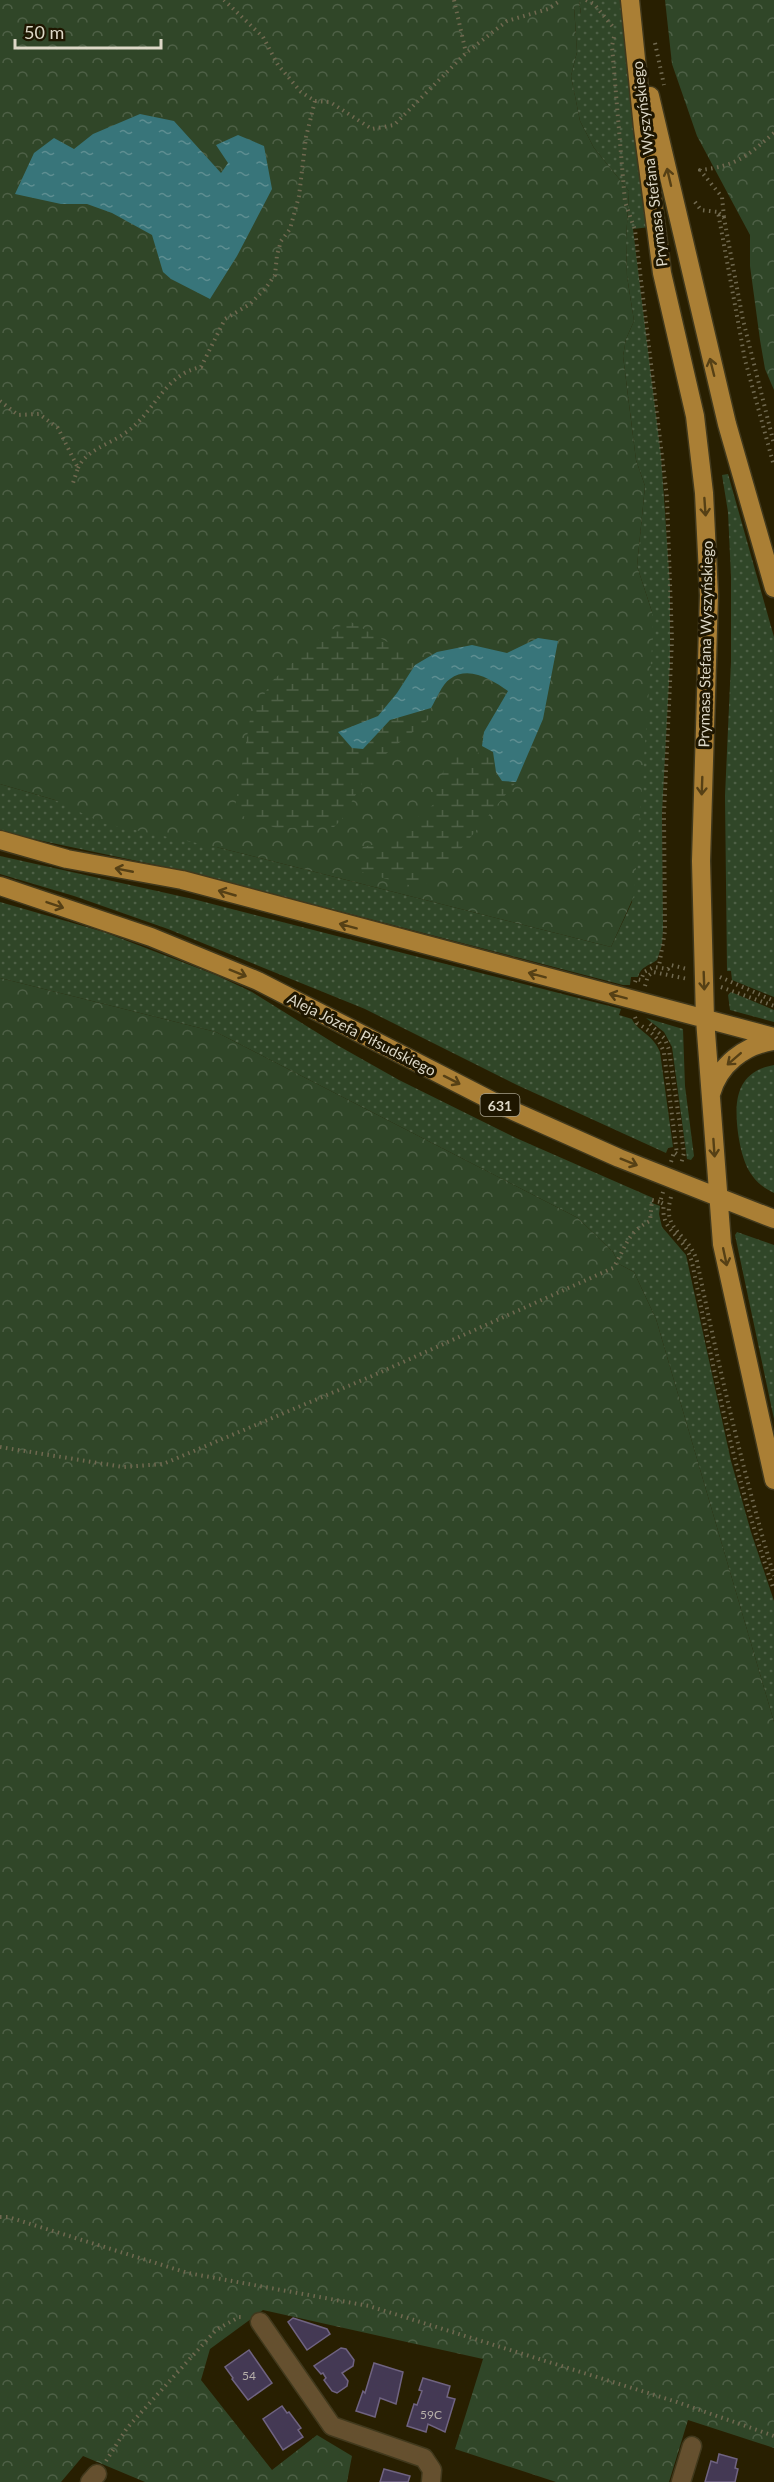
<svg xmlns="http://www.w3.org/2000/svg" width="774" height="2482" font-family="Lato,sans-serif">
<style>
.grass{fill:url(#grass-dots)}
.forest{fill:url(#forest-crowns)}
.wetland{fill:url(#wetland-marsh)}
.water{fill:url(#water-ripples)}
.building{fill:#443954;stroke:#6f6381;stroke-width:1.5}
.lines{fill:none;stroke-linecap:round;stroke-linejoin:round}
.minor-casing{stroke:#41391d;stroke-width:21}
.major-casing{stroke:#41391d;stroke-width:21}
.path{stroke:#706950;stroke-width:4;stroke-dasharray:1.5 4.5;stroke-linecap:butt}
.minor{stroke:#65502f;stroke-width:18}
.major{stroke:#aa7f35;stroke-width:18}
.oneway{stroke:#564015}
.labels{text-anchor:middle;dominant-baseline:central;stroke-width:6;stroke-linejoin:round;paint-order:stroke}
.number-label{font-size:12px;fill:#b7b0aa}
.shield{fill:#1e1600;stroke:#a49e8b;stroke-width:1.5}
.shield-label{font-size:14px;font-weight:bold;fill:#ddd8c7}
.street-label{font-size:15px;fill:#ddd8c7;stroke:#1e1600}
</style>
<defs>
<pattern id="grass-dots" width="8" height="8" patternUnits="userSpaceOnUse" patternTransform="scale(1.5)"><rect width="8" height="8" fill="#304628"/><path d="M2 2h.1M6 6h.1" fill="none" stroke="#4e6046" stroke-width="1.8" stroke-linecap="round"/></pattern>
<pattern id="forest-crowns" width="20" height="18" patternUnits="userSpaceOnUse" patternTransform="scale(1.5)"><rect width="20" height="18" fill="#304628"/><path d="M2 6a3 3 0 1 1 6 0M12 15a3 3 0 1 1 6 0" fill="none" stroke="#4e6046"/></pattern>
<pattern id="wetland-marsh" width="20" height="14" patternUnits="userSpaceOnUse" patternTransform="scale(1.5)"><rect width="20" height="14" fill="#304628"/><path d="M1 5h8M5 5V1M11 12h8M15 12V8" fill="none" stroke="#4e6046"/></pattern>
<pattern id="water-ripples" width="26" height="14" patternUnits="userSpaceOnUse" patternTransform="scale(1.5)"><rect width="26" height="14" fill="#38757a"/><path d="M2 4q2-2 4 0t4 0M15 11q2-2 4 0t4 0" fill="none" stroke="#5e8e91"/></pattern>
</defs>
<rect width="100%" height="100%" fill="#281f01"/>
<path class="grass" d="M579 0H621L650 227 633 229 661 455 670 585V664L662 813 663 930 662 945 657 960C649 966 641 966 638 977H631L630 985H623L189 872 0 832V784L220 848 611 947 632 902 652 612 637 566 645 486 636 460 623 356 626 339 634 321 627 276 626 240 629 191 594 148 580 121 571 76 577 52 574 5 581 14Z
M728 474 774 637V997L732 980 731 971H727L725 796 731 662V577L728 512 722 475Z
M0 856 193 899 621 1009 619 1015 632 1019C636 1030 653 1034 660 1052L673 1147 668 1148 666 1153 517 1085 365 1009 168 929 74 896 0 874Z
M0 902 104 932 216 975 252 992 337 1045 399 1080 516 1138 653 1198 652 1203 660 1206 659 1214 662 1227 686 1255 731 1461 751 1532 774 1601V1722L656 1319 634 1272 619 1264 613 1252 578 1218 216 1032 0 978Z
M731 992 774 1010V1022L730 1010 728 995Z
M646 1018 683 1029 685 1086 694 1156 691 1160 687 1159 672 1047 664 1032Z
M774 1065V1193C748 1181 742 1159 738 1133 734 1101 736 1072 774 1065Z
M737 1232 774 1245V1419L735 1235Z"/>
<path class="forest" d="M0 0H579L581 15 574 6 577 52 571 76 580 121 594 148 629 191 626 240 627 276 634 321 626 339 623 356 636 460 645 486 637 566 652 612 653 633 634 896 611 947 220 848 102 823 55 800 0 784Z
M665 0H774V390L765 369 760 340 750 266V235L697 136 672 64Z
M0 978 216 1032 578 1218 613 1252 619 1264 634 1272 656 1319 774 1722V2448L688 2420 669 2482H556L455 2449 483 2359 263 2310 210 2349 201 2380 272 2470 317 2435 352 2456 347 2482H145L83 2456 61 2482H0Z"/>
<path class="wetland" d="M351 622 422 661C402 673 397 702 378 716 368 723 351 727 339 732L363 749 390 719 431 708 428 720 390 750 369 771 342 819 334 827 276 828 234 813 250 719 272 681 328 631Z
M482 746 493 752 496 772 502 781 516 782 442 872 420 888 361 872 356 859 363 847 389 841 434 804 439 782 449 757 477 755Z"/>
<path class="water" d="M140 114 174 121 221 173 228 163 216 145 238 135 264 146 272 189 237 256 210 299 171 279 163 272 152 235 112 213 87 204H61L15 194 34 153 54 138 74 149 93 134Z
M538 638 558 641 543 719 516 782 502 781 496 772 493 752 482 746 484 732 508 691C492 680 469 665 450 679 442 684 436 700 431 708L390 720 363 749 352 748 338 732 378 716 397 693 415 665 437 652 472 645 507 653Z"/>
<path class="building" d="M293 2318 327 2329 330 2334 307 2350 288 2322Z
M341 2348 346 2349 354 2360 353 2366 342 2373 348 2381 347 2386 337 2393 332 2391 324 2380 326 2378 323 2373 321 2374 314 2366Z
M249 2350 272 2383 248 2400 232 2379 233 2378 225 2367Z
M374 2363 403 2372 396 2404 380 2398 375 2417 356 2411 363 2391 365 2393Z
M423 2378 450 2386 447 2397 455 2399 445 2432 428 2424 426 2432 407 2426 414 2404 417 2405 422 2391 419 2390Z
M282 2406 287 2413 289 2412 301 2428 298 2430 303 2437 283 2450 263 2419Z
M719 2454 737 2459 735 2468 738 2469 735 2482H705L711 2461 717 2463Z
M384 2469 410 2476 408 2482H380Z"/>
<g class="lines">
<defs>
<path id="minor" d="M260 2322 332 2426 424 2458 432 2470 431 2482
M90 2482 97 2474
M681 2482 692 2446"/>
<path id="major" d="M630 0 643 128 662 273 695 416 704 493 709 595 701 861 705 1019 722 1244 774 1480
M650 96 727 424 774 588
M0 840 67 859 182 880 774 1037
M0 886 151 937 258 981 500 1105 619 1158 774 1219
M711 1094C719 1065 744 1045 774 1041"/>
</defs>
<use href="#minor" class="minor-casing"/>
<use href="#major" class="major-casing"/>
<path class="path" d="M454 0 466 53
M586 0 594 4 613 27
M614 37 612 46 625 202 635 230 667 498 672 640 664 813 665 931 659 966
M655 43 664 85
M315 101 330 102 372 129 394 125 466 53 507 21 548 9 561 0
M695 202 701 210 718 212 745 360 774 466
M719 213 724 218 743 320 774 444
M724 217 722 197 700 170C737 166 747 156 774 133
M0 401 18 415 39 414 58 428 78 468 73 483
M78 468C87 449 109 445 125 433 155 413 163 375 201 367L225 319 250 304 265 289 275 275 277 255 281 241 290 229 299 196 306 137 315 101 301 92 278 65 263 37 224 0
M720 977 774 1001
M635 982 636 979 641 980 644 972 654 967 668 969 671 965 687 969
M645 986 648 976 653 972 688 979
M721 987 774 1006
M635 1017 637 1023C650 1031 659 1037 664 1053L677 1154 674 1152 671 1162
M650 1024 665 1039 669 1050 684 1153 681 1164
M663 1192 660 1202 664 1204C660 1227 677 1233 687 1250 692 1258 693 1268 695 1277 716 1382 738 1488 774 1590
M671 1197C661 1231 688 1232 697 1261 719 1368 743 1472 774 1576
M0 1447 123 1467 163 1464 372 1376 613 1268C626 1248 626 1233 650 1221L652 1200 660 1202
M0 2217H8L188 2273 369 2306 677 2402 774 2436
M106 2461 127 2428 216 2330 239 2317H243"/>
<use href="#minor" class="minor"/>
<use href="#major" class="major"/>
</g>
<defs><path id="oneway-shaft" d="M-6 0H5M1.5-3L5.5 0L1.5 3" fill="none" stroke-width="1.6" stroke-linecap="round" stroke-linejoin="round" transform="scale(1.5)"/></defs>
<g class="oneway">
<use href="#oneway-shaft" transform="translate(669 177) rotate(-103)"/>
<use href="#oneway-shaft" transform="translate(712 367) rotate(-104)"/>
<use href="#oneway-shaft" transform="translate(705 507) rotate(86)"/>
<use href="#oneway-shaft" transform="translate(702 786) rotate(92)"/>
<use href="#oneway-shaft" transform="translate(124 870) rotate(-169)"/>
<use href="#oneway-shaft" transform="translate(227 893) rotate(-164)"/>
<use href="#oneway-shaft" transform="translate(55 905) rotate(19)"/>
<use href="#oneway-shaft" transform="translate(348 926) rotate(-165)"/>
<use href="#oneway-shaft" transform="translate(238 973) rotate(22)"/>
<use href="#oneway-shaft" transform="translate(537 975) rotate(-165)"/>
<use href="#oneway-shaft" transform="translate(704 981) rotate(88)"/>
<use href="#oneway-shaft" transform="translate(618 996) rotate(-165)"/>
<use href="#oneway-shaft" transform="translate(734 1059) rotate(139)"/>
<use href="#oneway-shaft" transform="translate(452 1080) rotate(27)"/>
<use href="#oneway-shaft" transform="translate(714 1148) rotate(86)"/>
<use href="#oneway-shaft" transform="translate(629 1162) rotate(22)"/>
<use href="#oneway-shaft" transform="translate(725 1257) rotate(78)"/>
</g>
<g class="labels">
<g class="number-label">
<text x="249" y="2375">54</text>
<text x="431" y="2414">59C</text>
</g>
<rect class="shield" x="480.5" y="1094" width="39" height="22" rx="4.5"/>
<g class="shield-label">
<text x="500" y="1105">631</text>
</g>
<g class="street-label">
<text transform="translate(649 164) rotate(-97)">Prymasa Stefana Wyszyńskiego</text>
<text transform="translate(705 644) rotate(-89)">Prymasa Stefana Wyszyńskiego</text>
<text transform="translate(362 1034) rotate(27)">Aleja Józefa Piłsudskiego</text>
</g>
</g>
<path d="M15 39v9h146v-9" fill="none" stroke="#ddd8c7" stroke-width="3"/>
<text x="24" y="39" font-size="18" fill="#ddd8c7" stroke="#1e1600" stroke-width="4.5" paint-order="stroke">50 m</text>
</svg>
